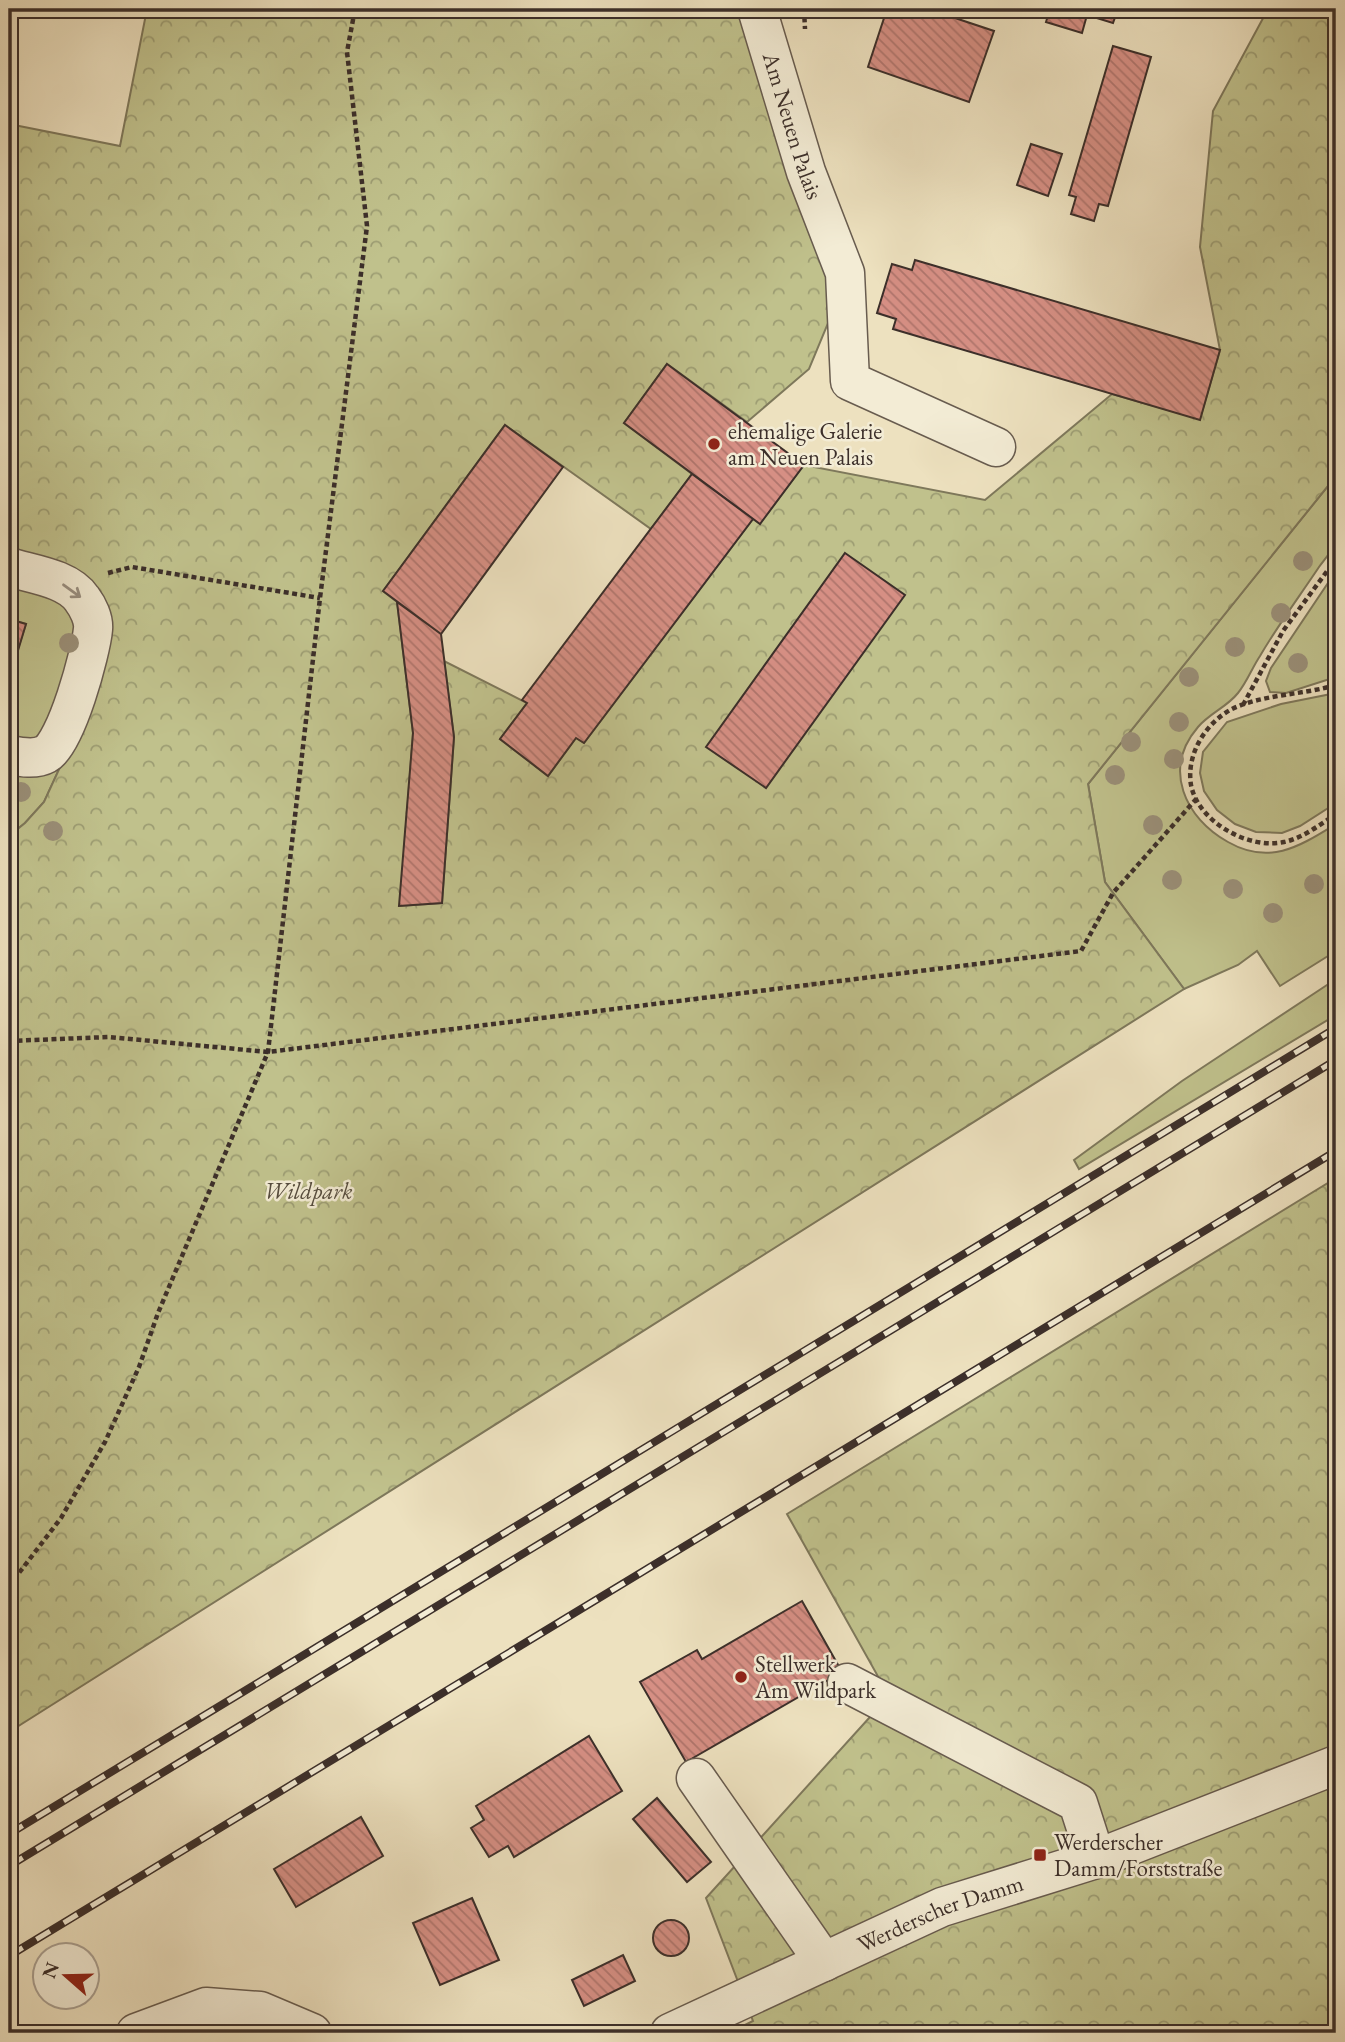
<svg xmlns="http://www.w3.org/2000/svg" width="1345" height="2042" font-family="'EB Garamond',serif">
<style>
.grass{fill:#c0c18c;stroke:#7e785b;stroke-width:2}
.forest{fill:url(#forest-crowns);stroke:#7e785b;stroke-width:2}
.building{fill:url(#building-back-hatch);stroke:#3c2f2a;stroke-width:2}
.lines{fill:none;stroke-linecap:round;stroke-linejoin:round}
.minor-casing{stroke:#685c4f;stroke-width:41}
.path{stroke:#3c2f2a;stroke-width:4.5;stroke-dasharray:5 3.5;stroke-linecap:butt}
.minor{stroke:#f3ecd5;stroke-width:38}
.rail-casing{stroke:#3c2f2a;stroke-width:8}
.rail{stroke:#f3ecd5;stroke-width:5;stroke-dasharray:16;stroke-linecap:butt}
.tree{fill:#9a8f78}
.oneway{stroke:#988e80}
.poi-dot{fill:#8f2418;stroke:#f3ecd5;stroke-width:2.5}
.labels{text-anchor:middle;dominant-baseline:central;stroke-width:5;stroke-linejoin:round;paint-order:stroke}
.street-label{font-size:23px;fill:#3c2f2a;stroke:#f3ecd5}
.poi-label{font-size:23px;fill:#3c2f2a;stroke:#f3ecd5;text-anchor:start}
.park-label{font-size:23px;font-style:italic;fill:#564c3e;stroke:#f3ecd5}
</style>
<defs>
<pattern id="forest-crowns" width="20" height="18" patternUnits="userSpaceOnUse" patternTransform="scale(1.75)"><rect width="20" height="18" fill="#c0c18c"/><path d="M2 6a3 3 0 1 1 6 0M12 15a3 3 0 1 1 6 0" fill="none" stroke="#9d9d73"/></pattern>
<pattern id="building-back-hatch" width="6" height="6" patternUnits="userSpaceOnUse" patternTransform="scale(1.75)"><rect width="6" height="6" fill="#d68f84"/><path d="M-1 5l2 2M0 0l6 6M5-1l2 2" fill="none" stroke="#af756c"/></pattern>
</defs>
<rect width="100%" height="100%" fill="#ede1bf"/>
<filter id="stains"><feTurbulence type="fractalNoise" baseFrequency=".00286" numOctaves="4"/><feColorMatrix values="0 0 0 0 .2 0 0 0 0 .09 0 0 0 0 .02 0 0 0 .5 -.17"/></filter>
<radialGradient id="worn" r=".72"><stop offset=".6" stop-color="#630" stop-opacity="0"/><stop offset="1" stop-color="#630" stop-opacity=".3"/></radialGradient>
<path class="grass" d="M1336 476C1336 494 1340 525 1336 541 1334 549 1324 560 1319 567 1299 597 1278 625 1260 656 1252 668 1247 682 1238 693 1227 707 1210 713 1198 727 1162 769 1185 818 1228 842 1270 866 1300 846 1336 824V951L1280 986 1257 951 1238 965 1184 989 1105 882 1088 784Z
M9 558 84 585 62 763 44 802 25 823 9 836V677L26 624 9 619Z
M1336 571V677L1286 693 1270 692 1266 681 1271 668Z
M1336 693V803L1300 826 1282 833 1256 832 1235 824 1217 810 1204 791 1200 773 1203 752 1227 722 1281 704Z
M1336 979V1015L1079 1169 1074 1160 1182 1081Z"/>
<path class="forest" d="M147 9H757L836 304 809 369 747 422 667 364 624 423 692 474 651 529 505 425 383 591 397 602 413 733 400 906 442 903 454 737 444 661 527 703 500 739 548 776 576 738 584 743 753 519 760 523 804 465 985 500 1112 394 1200 419 1220 350 1200 247 1213 111 1268 9H1336V476L1088 784 1105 882 1184 989 9 1732V836L25 823 44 802 62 763 97 611 9 558V124L120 146Z
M1336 1178V2033H729L753 2021 706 1898 889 1696 787 1514Z"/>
<path class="building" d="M887 9H928L994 31 969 102 868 67Z
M1050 9H1118L1113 23 1087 15 1082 33 1046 22Z
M1113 46 1151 57 1108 206 1099 204 1094 221 1071 214 1076 197 1069 195Z
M1031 144 1062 154 1048 196 1017 185Z
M915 260 1220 350 1200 420 893 329 896 319 877 313 892 264 912 270Z
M667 364 804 465 760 524 624 423Z
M505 425 563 467 441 634 383 591Z
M692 474 753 519 584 743 576 738 548 776 500 739 527 703 522 700Z
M845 553 905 595 766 788 706 747Z
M397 602 441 634 454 737 442 903 399 906 413 733Z
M9 619 26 624 10 677H9Z
M802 1601 842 1672 686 1762 640 1682 697 1650 702 1659Z
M589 1736 622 1791 514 1857 508 1846 489 1857 471 1828 484 1820 476 1806Z
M657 1798 711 1862 687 1882 633 1819Z
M361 1817 383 1856 296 1907 274 1869Z
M472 1898 499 1960 440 1985 413 1923Z
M653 1938a18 18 0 1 1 36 0a18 18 0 1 1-36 0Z
M623 1955 635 1981 584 2006 572 1980Z"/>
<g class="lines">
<defs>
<g id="minor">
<path id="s1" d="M757 9 806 172 845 273 850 381 996 447"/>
<path d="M9 567C31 574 68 578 82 599 88 607 94 619 93 629 91 652 66 744 46 754 35 760 20 757 9 755"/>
<path d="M847 1683 1078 1803 1096 1859"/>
<path d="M696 1778 824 1962"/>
<path d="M136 2033 206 2007 260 2011 312 2033"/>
<path id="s2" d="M670 2033 942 1907 1096 1859 1336 1765"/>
</g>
</defs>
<use href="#minor" class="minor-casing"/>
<path class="path" d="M804 9 805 29
M108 573 132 567 320 598
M1336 685C1303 695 1263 694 1232 709 1205 723 1186 755 1191 785 1198 822 1249 850 1284 842 1303 838 1321 824 1336 814
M1243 705 1283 631 1336 559
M9 1041 109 1037 268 1052 1081 951 1113 893 1197 798
M9 1586 61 1518 105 1442 139 1367 158 1313 268 1052 320 598 367 226 347 52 355 9"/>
<use href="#minor" class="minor"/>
<defs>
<path id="rail" d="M9 1834 1336 1028
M9 1866 1336 1060
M9 1956 1336 1151"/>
</defs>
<use href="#rail" class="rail-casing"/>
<use href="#rail" class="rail"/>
</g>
<g class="tree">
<circle cx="1303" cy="561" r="10"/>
<circle cx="1281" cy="613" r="10"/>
<circle cx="69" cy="643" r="10"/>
<circle cx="1235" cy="647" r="10"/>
<circle cx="1298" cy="663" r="10"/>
<circle cx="1189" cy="677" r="10"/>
<circle cx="1179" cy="722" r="10"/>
<circle cx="1131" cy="742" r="10"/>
<circle cx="1174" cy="759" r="10"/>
<circle cx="1115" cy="775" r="10"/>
<circle cx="21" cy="792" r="10"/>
<circle cx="1153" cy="825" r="10"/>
<circle cx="53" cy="831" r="10"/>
<circle cx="1172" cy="880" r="10"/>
<circle cx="1314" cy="884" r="10"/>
<circle cx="1233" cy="889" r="10"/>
<circle cx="1273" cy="913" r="10"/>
</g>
<defs><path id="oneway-shaft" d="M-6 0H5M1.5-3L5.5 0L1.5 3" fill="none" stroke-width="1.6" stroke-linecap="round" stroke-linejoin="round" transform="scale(1.75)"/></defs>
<use class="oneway" href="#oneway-shaft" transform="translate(72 591) rotate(36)"/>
<g class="poi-dot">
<circle cx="714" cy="444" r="7"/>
<circle cx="741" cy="1677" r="7"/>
<rect x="1033" y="1848" width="14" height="14" rx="3.5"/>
</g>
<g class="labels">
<g class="street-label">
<text stroke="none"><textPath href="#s1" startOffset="122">Am Neuen Palais</textPath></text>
<text stroke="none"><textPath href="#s2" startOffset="296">Werderscher Damm</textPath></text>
</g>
<g class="poi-label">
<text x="728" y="431">ehemalige Galerie<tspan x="728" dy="26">am Neuen Palais</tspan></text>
<text x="755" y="1664">Stellwerk<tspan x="755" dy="26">Am Wildpark</tspan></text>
<text x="1054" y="1842">Werderscher<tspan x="1054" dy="26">Damm/Forststraße</tspan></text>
</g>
<g class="park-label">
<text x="308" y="1191">Wildpark</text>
</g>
</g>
<rect width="1345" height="2042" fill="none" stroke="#ede1bf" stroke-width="35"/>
<rect x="10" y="10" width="1324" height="2021" fill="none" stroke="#3c2f2a" stroke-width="3.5"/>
<rect x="18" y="18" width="1310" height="2007" fill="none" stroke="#3c2f2a" stroke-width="2"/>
<g transform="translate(66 1976) rotate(290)"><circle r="33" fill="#f3ecd5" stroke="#aaa091" stroke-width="2"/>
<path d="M0-5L12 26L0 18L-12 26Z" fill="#8f2418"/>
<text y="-10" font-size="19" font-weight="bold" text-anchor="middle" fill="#3c2f2a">N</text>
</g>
<rect width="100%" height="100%" filter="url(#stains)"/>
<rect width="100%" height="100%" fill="url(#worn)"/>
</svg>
